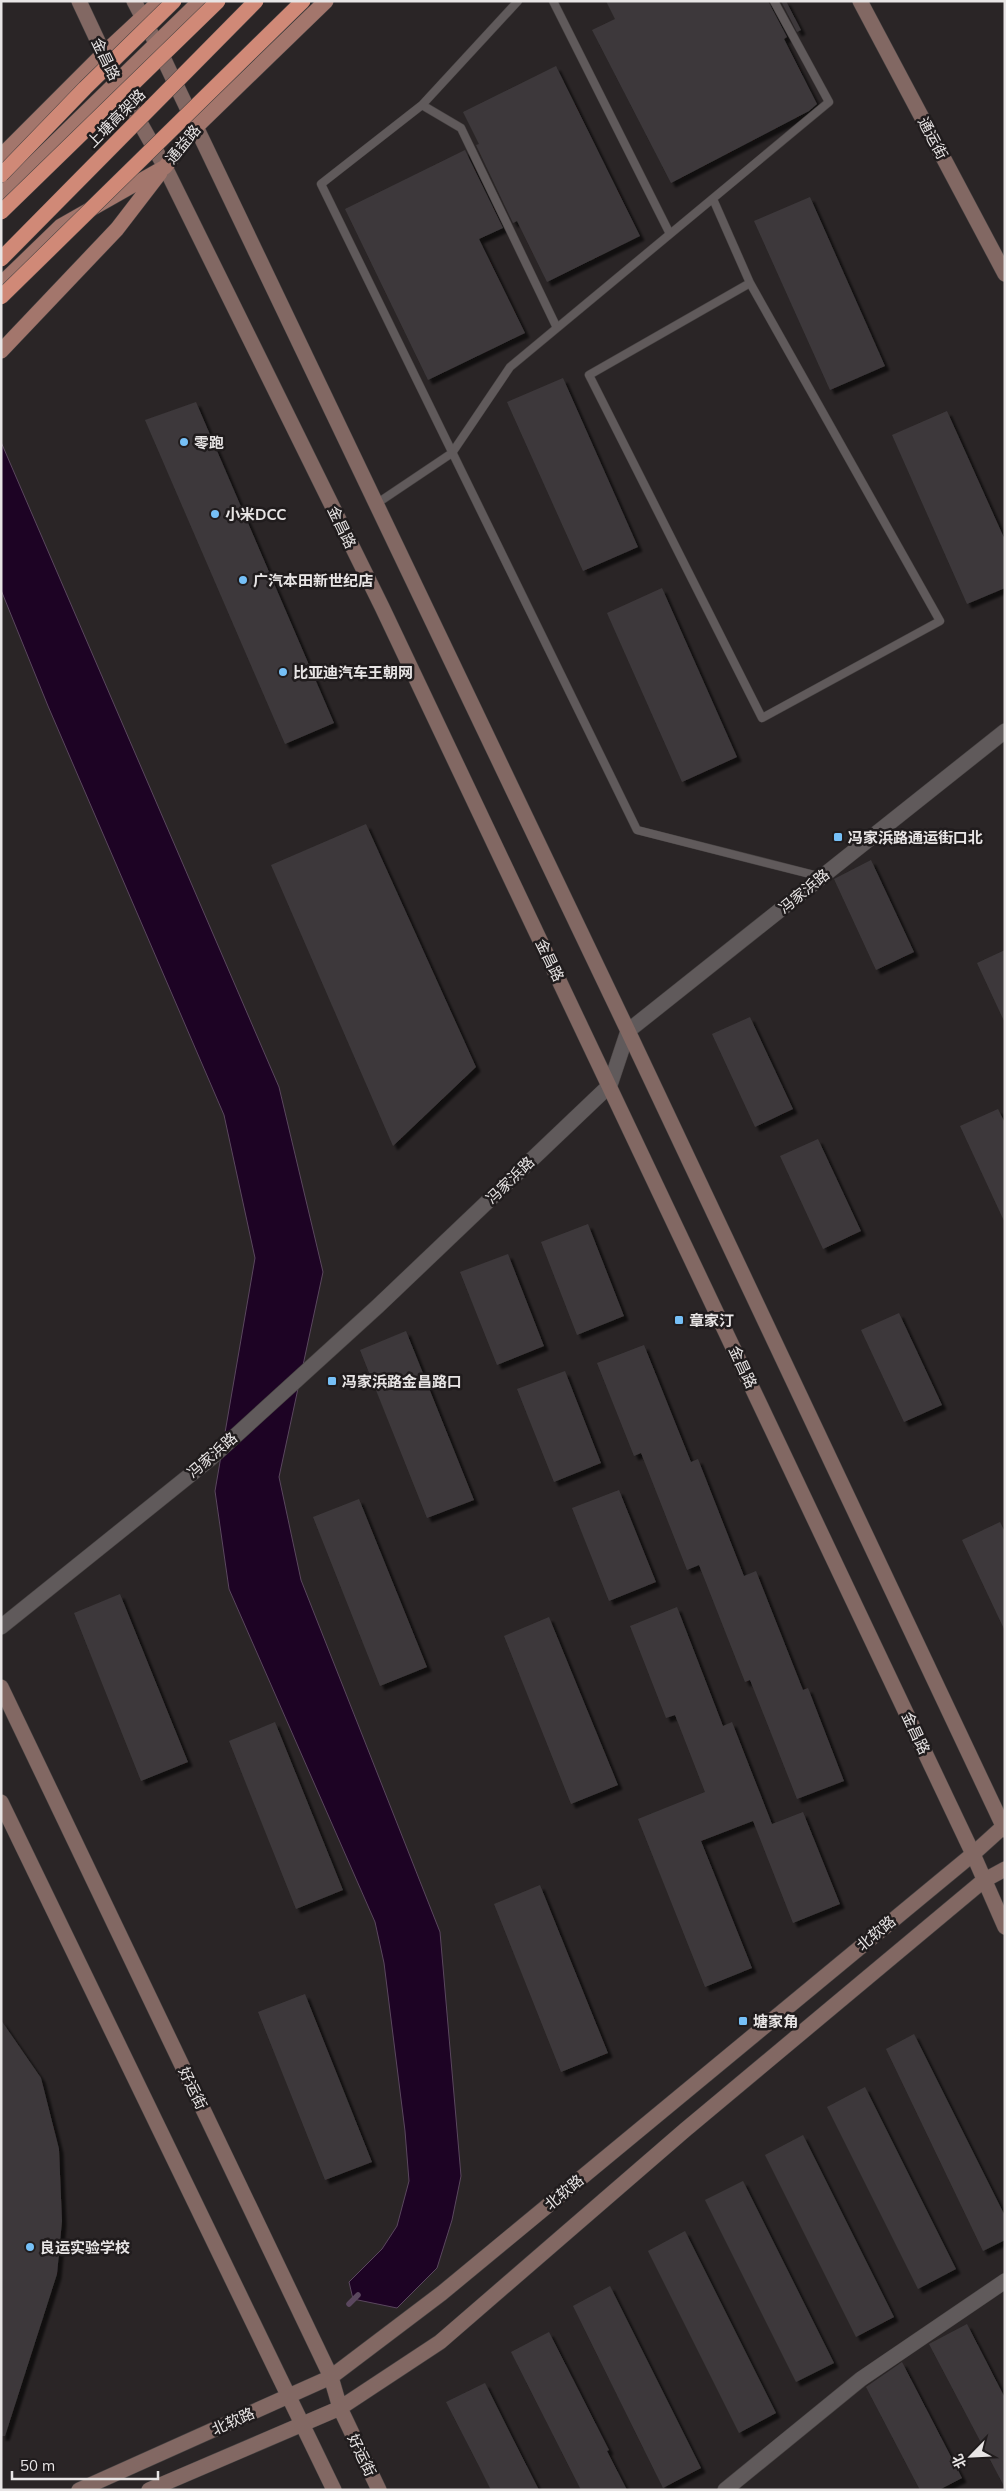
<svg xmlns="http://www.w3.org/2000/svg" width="1006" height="2491" font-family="Mulish,'Noto Sans SC',sans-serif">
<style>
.water{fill:#1d0324;stroke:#5a475e}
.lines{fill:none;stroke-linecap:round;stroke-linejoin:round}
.stream{stroke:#5a475e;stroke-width:5.5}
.building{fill:#3d393b;filter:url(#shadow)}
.lane-casing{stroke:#464242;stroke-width:9}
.street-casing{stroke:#464242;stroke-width:16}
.secondary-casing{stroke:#464242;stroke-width:16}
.primary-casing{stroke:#464242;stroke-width:16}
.lane{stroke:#605a5b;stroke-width:8}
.street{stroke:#605a5b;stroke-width:15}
.secondary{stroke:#826863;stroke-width:15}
.primary{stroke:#a3766c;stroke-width:15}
.highway-bridge-casing{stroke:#464242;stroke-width:16;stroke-linecap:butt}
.highway-bridge{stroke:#d08977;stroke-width:15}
.poi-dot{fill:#76c0f7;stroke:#201c1d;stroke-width:2}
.labels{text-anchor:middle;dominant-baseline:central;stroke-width:5;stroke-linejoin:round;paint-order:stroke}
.street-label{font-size:15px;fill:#e8e5e5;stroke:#201c1d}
.poi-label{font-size:15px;font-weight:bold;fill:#e8e5e5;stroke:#201c1d;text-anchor:start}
</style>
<defs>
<filter id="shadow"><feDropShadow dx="4.5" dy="4.5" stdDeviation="1" flood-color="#0009"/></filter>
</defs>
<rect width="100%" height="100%" fill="#2a2526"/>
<path class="water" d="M1 442 279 1087 323 1272 279 1477 301 1580 440 1932 461 2176 452 2220 437 2268 397 2308 353 2299 349 2282 382 2249 397 2226 409 2181 405 2131 384 1963 375 1922 229 1589 215 1491 255 1258 224 1115 48 706 1 590Z"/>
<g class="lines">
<path class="stream" d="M349 2304 358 2295"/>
</g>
<path class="building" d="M606 1H768L787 37 784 39 817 104 809 111 671 183 592 30 615 19Z
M781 1H786L801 30 797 32Z
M556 66 640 236 547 282 517 221 513 223 476 145 479 144 463 112Z
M465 150 503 228 479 239 525 333 428 380 345 209Z
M810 197 885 366 830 390 754 221Z
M563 378 638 547 583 571 507 402Z
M196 402 334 723 285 744 145 420Z
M947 411 1005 540V588L967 604 892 435Z
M662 588 737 757 682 782 607 613Z
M366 824 476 1067 393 1146 271 865Z
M871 860 914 952 876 970 834 879Z
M1005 950V1023L977 963Z
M750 1017 793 1109 755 1127 712 1034Z
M998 1109 1005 1123V1223L960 1126Z
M818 1139 861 1231 823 1249 780 1156Z
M588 1224 624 1316 577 1335 541 1242Z
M508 1254 544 1346 497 1365 460 1272Z
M899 1313 942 1405 904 1422 861 1330Z
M406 1331 474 1500 427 1518 360 1350Z
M644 1345 691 1462 698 1459 744 1576 756 1571 803 1690 808 1688 844 1781 797 1799 750 1680 745 1682 699 1565 687 1570 641 1453 634 1456 597 1363Z
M565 1371 601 1463 554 1482 517 1389Z
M619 1490 656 1582 609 1601 572 1508Z
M359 1499 427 1667 380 1686 313 1517Z
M1000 1522 1005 1532V1631L962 1540Z
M120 1594 188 1762 141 1781 74 1613Z
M677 1607 723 1726 732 1722 772 1824 803 1812 840 1904 793 1923 753 1821 701 1841 752 1968 705 1987 638 1819 705 1792 675 1715 666 1718 630 1626Z
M549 1617 618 1785 571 1804 504 1636Z
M275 1722 343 1890 296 1909 229 1741Z
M540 1885 608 2053 561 2072 494 1904Z
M305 1994 372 2162 325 2180 258 2012Z
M1 2020 41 2078 59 2149 62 2221 57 2274 5 2436H1Z
M914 2034 1005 2216V2240L983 2251 886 2049Z
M865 2087 956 2269 918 2289 827 2107Z
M803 2135 894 2317 856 2337 765 2155Z
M743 2181 834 2363 796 2382 705 2200Z
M685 2231 776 2413 739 2433 648 2251Z
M610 2286 701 2468 663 2488 573 2306Z
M967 2324 1005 2398V2488L929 2344Z
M549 2332 609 2450 607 2451 627 2490H581L511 2352Z
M902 2362 962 2478 939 2490H920L866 2387Z
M485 2383 511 2435 539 2490H491L480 2468 446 2402Z"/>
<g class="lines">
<defs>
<path id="lane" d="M518 1 422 105 321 184 637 830 822 877
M553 1 670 234
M422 105 461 128 557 328
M713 199 750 283 589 375 762 718 940 621 750 283
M376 504 452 453 510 367 829 102 774 1"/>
<path id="street" d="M1 1627 210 1459 378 1306 610 1085 628 1031 1005 731
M725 2490 861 2379 1005 2281"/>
<path id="secondary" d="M79 1 117 82 165 167 382 607 973 1854 1005 1927
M134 1 157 45 628 1031 1005 1830
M860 1 1005 274
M1 1687 331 2377 340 2408 379 2490
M1 1802 334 2490
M79 2490 331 2377 442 2293 973 1854 1005 1825
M149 2490 340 2408 440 2342 685 2130 983 1881 1005 1869"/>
<path id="primary" d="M1 156 103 54 160 1
M1 195 200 1
M1 284 61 226 165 167 196 127 326 1
M1 351 117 229 160 173"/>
</defs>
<use href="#lane" class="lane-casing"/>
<use href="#street" class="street-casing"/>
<use href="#secondary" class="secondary-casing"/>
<use href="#primary" class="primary-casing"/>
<use href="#lane" class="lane"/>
<use href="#street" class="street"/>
<use href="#secondary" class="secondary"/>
<use href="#primary" class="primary"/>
<defs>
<path id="highway-bridge" d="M1 175 85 88 174 1
M1 212 218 1
M1 259 256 1
M1 297 303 1"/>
</defs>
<use href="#highway-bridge" class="highway-bridge-casing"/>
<use href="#highway-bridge" class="highway-bridge"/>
</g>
<g class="poi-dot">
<circle cx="184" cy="442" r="5"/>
<circle cx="215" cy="514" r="5"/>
<circle cx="243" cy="580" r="5"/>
<circle cx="283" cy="672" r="5"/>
<rect x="833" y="832" width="10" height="10" rx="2.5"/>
<rect x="674" y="1315" width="10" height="10" rx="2.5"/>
<rect x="327" y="1376" width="10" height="10" rx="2.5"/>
<rect x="738" y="2016" width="10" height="10" rx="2.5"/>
<circle cx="30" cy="2247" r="5"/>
</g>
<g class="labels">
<g class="street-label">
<text transform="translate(106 59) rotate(64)">金昌路</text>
<text transform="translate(116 118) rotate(-45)">上塘高架路</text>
<text transform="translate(933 138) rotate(62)">通运街</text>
<text transform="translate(183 144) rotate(-51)">通益路</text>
<text transform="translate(342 527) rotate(64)">金昌路</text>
<text transform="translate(804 891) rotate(-39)">冯家浜路</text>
<text transform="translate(550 960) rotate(64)">金昌路</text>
<text transform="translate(510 1180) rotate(-44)">冯家浜路</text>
<text transform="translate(743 1367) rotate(65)">金昌路</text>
<text transform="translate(212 1455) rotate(-41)">冯家浜路</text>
<text transform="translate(916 1733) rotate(65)">金昌路</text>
<text transform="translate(876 1933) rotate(-40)">北软路</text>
<text transform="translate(193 2088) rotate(64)">好运街</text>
<text transform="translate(564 2192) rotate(-40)">北软路</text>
<text transform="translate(233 2421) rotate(-24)">北软路</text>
<text transform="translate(362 2455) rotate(64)">好运街</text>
</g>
<g class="poi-label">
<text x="194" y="442">零跑</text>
<text x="225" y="514">小米DCC</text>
<text x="253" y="580">广汽本田新世纪店</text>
<text x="293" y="672">比亚迪汽车王朝网</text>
<text x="848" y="837">冯家浜路通运街口北</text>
<text x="689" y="1320">章家汀</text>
<text x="342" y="1381">冯家浜路金昌路口</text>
<text x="753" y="2021">塘家角</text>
<text x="40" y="2247">良运实验学校</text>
</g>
</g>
<rect width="1006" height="2491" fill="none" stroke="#e8e5e5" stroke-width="5"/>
<g transform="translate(971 2456) rotate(246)" stroke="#201c1d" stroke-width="4" paint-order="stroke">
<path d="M0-4L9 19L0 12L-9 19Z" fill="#e8e5e5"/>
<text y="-8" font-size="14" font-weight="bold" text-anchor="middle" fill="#e8e5e5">北</text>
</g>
<path d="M12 2471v8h146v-8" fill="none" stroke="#e8e5e5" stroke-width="2.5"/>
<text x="20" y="2471" font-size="15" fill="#e8e5e5" stroke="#201c1d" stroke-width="4" paint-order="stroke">50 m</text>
</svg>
